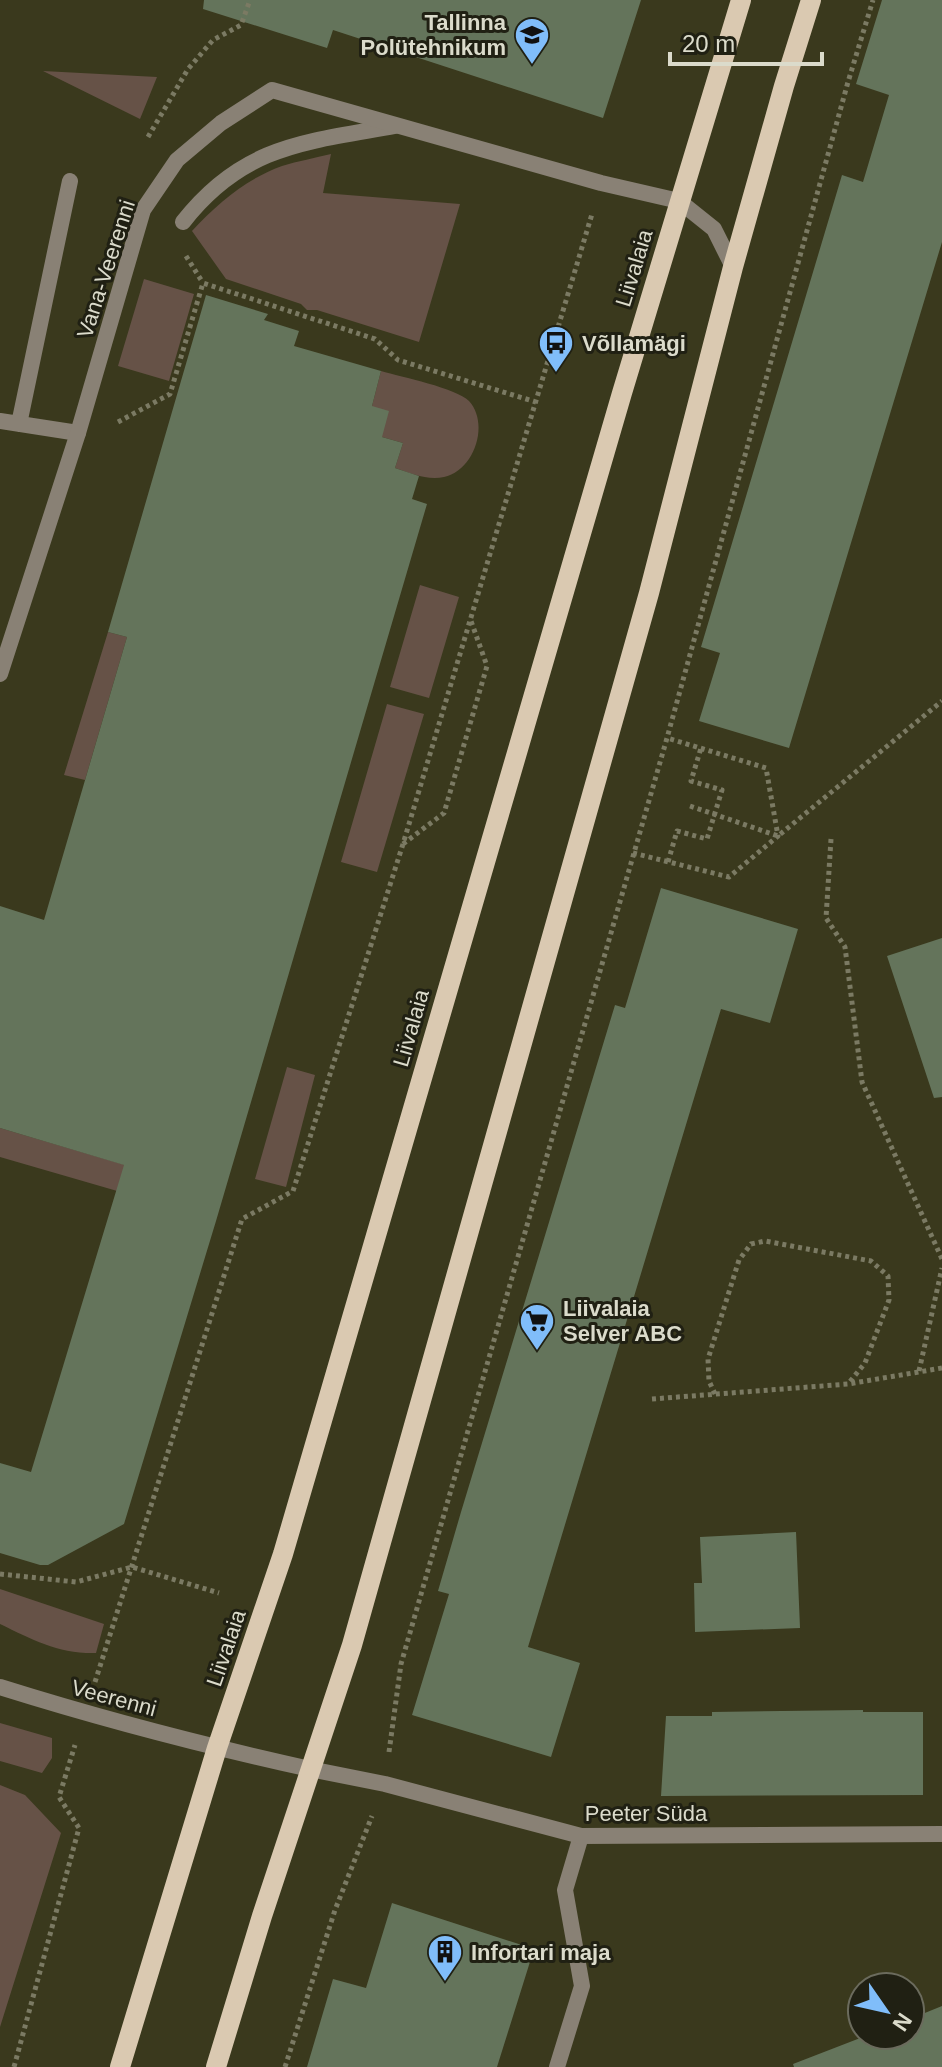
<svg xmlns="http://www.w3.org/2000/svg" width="942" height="2067" font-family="Helvetica,sans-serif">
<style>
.green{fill:#665247}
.building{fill:#64745b}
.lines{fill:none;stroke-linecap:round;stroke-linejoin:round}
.path{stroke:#7b7a63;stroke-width:5;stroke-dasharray:4 4;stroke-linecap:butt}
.service{stroke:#898175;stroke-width:16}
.minor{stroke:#898175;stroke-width:16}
.tertiary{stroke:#898175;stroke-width:16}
.primary{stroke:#dac9b1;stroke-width:20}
.labels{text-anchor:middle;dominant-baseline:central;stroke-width:6;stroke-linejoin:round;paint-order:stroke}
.poi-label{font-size:22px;font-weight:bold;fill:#dbdbcb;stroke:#202013;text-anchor:start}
.street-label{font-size:22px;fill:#dbdbcb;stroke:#202013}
</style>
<rect width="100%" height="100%" fill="#3a391d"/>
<path class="green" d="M43 71 157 77 140 119Z
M331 154 323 193 460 204 419 342 317 310H307L301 304 226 279 192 231C218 203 246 179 282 166 298 161 315 158 331 154Z
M144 279 194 294 169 381 118 366Z
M381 371C402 377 456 388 469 401 490 424 474 471 444 477 428 481 410 473 395 468L403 443 382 437 372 406Z
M420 585 459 597 429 698 390 687Z
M108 632 127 637 85 780 64 775Z
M387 704 424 714 377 872 341 862Z
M287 1067 315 1075 286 1187 255 1179Z
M0 1128 139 1169 131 1195 0 1157Z
M0 1589 104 1624 96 1653C59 1654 33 1640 0 1624Z
M0 1723 52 1738V1758L42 1773 0 1761Z
M0 1785 25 1795 61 1833 0 2027Z"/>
<path class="building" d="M204 0H641L603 118 333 30 327 48 203 9Z
M882 0H942V242L789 748 699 721 720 653 701 647 842 175 863 182 889 95 856 84Z
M206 295 268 314 264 320 299 331 294 346 381 371 372 406 389 411 382 437 403 443 395 468 419 476 412 499 427 504 216 1221 124 1524 48 1565H40L0 1553V1463L31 1472 124 1165 0 1128V906L44 920 127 637 108 632Z
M661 888 798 929 770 1023 721 1009 528 1647 580 1663 551 1757 412 1715 449 1594 438 1591 461 1512 615 1005 625 1008Z
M942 938V1097L934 1098 887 956Z
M796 1532 800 1628 695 1632 694 1583H702L700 1537Z
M863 1710V1712H923V1795L661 1796 666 1716H712V1712Z
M392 1903 534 1949 497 2067H307L333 1979 366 1988Z
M942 2006V2067H794L793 2064 868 2035H910V2019Z"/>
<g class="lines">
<path class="path" d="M148 137 188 69 213 40 241 25 250 0
M186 256 203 283
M118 422 170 394 203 283 375 339 398 360 536 402
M690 806 778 836 942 701
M831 839 826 918 845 947 862 1082 942 1259
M403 844 444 813 487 666 471 621
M633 853 729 877 778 836 766 768 667 738
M668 862 677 831 707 839 722 790 691 781 701 748
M919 1371 942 1268
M715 1394 709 1381 708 1359 739 1260 751 1244 765 1241 871 1261 888 1276 889 1300 865 1363 848 1384
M652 1399 848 1384 942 1368
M0 1574 76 1582 132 1567 219 1593
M95 1682 242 1219 293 1191 403 844 592 214
M389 1752 401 1664 667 738 848 82 873 0
M14 2067 79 1828 59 1797 75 1745
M285 2067 335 1910 372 1816"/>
<path class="service" d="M183 222C243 145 306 142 395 126
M0 421 78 433
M19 424 70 181
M557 2067 582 1986 565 1890 581 1836"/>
<path class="minor" d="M0 674 78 433 143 210 177 160 221 123 272 90 601 183 679 201 714 229 733 267
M310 1769 385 1784 581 1836 942 1834"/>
<path class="tertiary" d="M0 1687C102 1719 206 1746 310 1769"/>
<path class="primary" d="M120 2067 217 1748 283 1554 622 393 741 0
M216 2067 262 1916 352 1645 649 593 733 267 784 86 811 0"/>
</g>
<defs>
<symbol id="university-pin" viewBox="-11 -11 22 30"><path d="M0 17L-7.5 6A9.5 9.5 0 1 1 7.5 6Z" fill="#80bdfa" stroke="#202013"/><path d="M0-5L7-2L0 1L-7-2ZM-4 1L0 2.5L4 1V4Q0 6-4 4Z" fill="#111"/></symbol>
<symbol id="bus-pin" viewBox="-11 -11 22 30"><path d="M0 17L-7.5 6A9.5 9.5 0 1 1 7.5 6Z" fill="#80bdfa" stroke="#202013"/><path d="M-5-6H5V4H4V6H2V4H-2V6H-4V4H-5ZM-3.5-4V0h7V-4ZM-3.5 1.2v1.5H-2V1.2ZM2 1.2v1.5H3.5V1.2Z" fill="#111"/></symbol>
<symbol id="supermarket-pin" viewBox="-11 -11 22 30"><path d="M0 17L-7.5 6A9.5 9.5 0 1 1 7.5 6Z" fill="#80bdfa" stroke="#202013"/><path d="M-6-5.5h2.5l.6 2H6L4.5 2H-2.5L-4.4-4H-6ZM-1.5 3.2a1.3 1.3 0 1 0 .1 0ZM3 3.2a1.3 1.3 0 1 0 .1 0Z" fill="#111"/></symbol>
<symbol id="building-pin" viewBox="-11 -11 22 30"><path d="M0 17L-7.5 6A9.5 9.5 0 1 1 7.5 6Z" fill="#80bdfa" stroke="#202013"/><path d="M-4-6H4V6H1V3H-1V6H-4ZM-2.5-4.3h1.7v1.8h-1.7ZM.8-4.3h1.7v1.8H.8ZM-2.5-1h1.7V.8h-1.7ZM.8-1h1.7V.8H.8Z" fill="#111"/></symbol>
</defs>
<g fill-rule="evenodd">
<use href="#university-pin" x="512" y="15" width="40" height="54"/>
<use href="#bus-pin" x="536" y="323" width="40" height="54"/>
<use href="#supermarket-pin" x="517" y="1301" width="40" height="54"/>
<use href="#building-pin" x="425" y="1932" width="40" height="54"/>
</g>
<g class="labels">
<g class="poi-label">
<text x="506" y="22" text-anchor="end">Tallinna<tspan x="506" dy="25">Polütehnikum</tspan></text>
<text x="582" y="343">Võllamägi</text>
<text x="563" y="1308">Liivalaia<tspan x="563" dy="25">Selver ABC</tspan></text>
<text x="471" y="1952">Infortari maja</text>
</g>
<g class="street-label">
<text transform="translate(634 268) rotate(-73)">Liivalaia</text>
<text transform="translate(106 269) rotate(-72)">Vana-Veerenni</text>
<text transform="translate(411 1028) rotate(-74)">Liivalaia</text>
<text transform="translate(226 1648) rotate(-71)">Liivalaia</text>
<text transform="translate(114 1698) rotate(15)">Veerenni</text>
<text x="646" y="1813">Peeter Süda</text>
</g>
</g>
<g transform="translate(886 2011) rotate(124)"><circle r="38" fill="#202013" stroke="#6b6b5d" stroke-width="2"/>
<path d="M0-6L14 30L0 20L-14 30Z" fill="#80bdfa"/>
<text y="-12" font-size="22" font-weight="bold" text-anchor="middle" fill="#dbdbcb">N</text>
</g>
<path d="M670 52v12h152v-12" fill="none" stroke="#dbdbcb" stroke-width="4"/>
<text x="682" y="52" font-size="24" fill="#dbdbcb" stroke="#202013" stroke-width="6" paint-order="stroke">20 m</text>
</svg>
